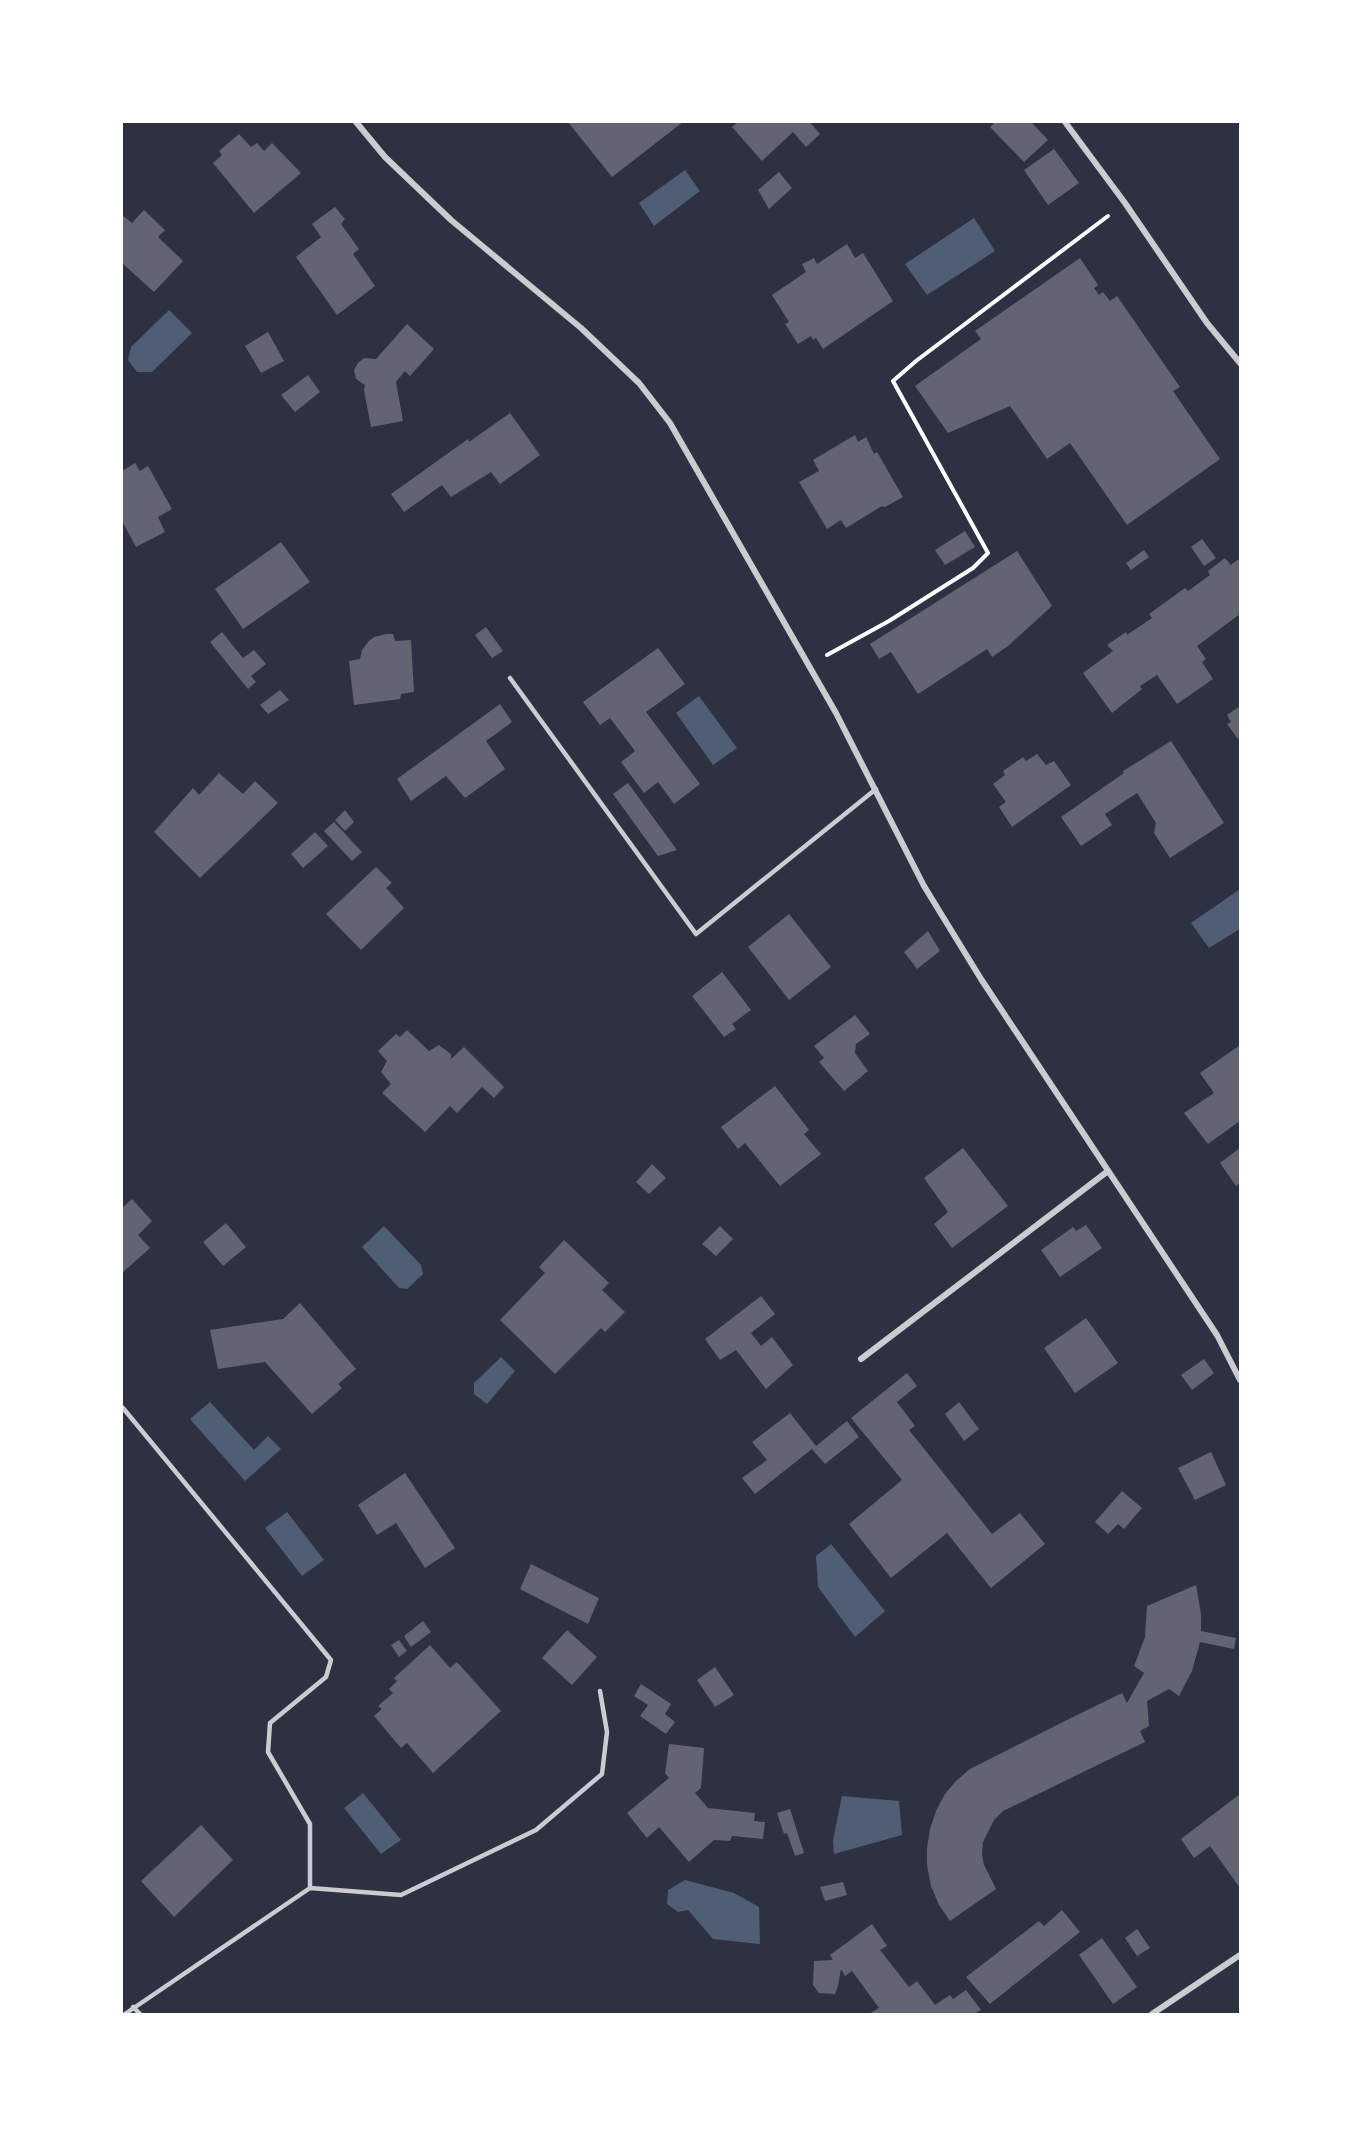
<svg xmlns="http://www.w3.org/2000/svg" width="1362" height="2136" font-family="'Nunito Sans',sans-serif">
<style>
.water{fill:#4f5d75}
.building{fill:#626471}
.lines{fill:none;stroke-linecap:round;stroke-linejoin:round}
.path{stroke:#fff;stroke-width:4}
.service{stroke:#caccd0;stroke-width:4.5}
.minor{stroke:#caccd0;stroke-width:6}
</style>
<rect width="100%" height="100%" fill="#2d3142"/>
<path class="water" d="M685 170 700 191 654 226 639 203Z
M974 218 995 251 927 295 905 264Z
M169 310 192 333 152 372H137L128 360 131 347Z
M699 696 737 748 713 765 676 713Z
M1240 889V929L1209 948 1191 923Z
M384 1226 421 1265 423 1274 407 1289 399 1288 362 1247Z
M501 1357 515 1371 487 1404 474 1394V1383Z
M210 1402 254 1450 268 1436 281 1449 245 1481 190 1419Z
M287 1512 324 1560 302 1576 265 1528Z
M831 1544 885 1611 855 1637 818 1587 816 1556Z
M363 1793 401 1840 381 1854 344 1808Z
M842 1796 899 1801 902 1835 834 1854 833 1840Z
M685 1880 734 1893 759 1907 760 1944 713 1939 688 1910 678 1912 667 1904 668 1890Z"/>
<path class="building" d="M568 122H683L612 177Z
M738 122H810L820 134 806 147 793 132 762 161 732 127Z
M995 122H1031L1048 140 1024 162 990 127Z
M239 134 251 147 257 143 264 151 272 143 301 173 254 213 213 163 222 155 219 151Z
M1054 149 1079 183 1048 205 1024 170Z
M779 172 792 188 769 209 758 190Z
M335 207 345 219 341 224 359 249 353 254 375 286 337 315 296 257 321 237 312 224Z
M144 210 165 230 158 237 183 261 154 292 122 263V215L132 223Z
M847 244 855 258 863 253 893 301 823 349 816 338 813 340 811 336 798 344 785 324 789 322 772 295 806 272 802 264 814 258 817 264Z
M1080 258 1098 285 1094 288 1099 295 1103 292 1110 301 1117 296 1180 387 1173 391 1220 459 1127 525 1070 443 1047 459 1010 406 948 433 915 386 981 339 975 331Z
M407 324 434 349 410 376 405 371 396 382 403 421 371 427 364 390 365 385 356 379 354 370 358 363 364 358 376 359Z
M268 332 284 361 261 373 245 346Z
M308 375 320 392 295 412 281 395Z
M510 413 540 455 500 484 491 472 451 497 442 485 404 512 391 494 468 439 469 442Z
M855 435 858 442 866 437 874 454 877 452 903 497 885 507 882 506 846 528 841 520 827 529 799 482 819 471 813 460Z
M135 463 140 471 148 466 172 509 158 517 165 532 136 547 122 521V471Z
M965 531 975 547 945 565 935 550Z
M1202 539 1216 558 1204 566 1191 547Z
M281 542 310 582 243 629 215 589Z
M1144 550 1149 557 1131 570 1126 563Z
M1017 551 1052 606 1008 646 992 657 987 649 918 694 891 652 879 659 870 644Z
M1225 558 1231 565 1240 558V614L1197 646 1206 659 1202 662 1213 679 1177 704 1157 675 1140 686 1142 689 1112 713 1083 673 1113 651 1107 645 1126 632 1127 635 1152 618 1149 614 1185 588 1188 591 1210 575 1208 571Z
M486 627 503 651 492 658 475 635Z
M222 632 243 658 254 650 266 664 251 676 256 682 248 689 210 642Z
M386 634H393L395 641 411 640 414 692 401 694 400 699 354 705 349 661 360 659 362 650 369 641 374 637Z
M658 648 685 684 646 712 700 784 674 804 658 782 644 793 621 762 635 751 610 718 600 725 583 702Z
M280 690 289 700 268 714 260 705Z
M500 704 512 722 486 741 505 769 465 798 446 776 411 801 397 779Z
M1240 706V738L1238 739 1227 724 1231 722 1227 715Z
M1171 741 1224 823 1170 858 1154 833 1156 823 1137 793 1105 814 1112 825 1081 846 1061 817 1124 773 1123 771Z
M1037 754 1046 765 1054 761 1071 785 1012 827 999 807 1006 802 993 784 1005 775 1003 771 1023 757 1026 761Z
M219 773 243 794 255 781 278 803 200 878 154 832 193 788 199 795Z
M628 783 677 850 658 856 613 794Z
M345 810 354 822 345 831 335 820Z
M334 822 362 852 352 861 324 831Z
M315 832 328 846 303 868 291 854Z
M376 867 392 883 386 888 404 908 361 950 326 914Z
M789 914 831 967 789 1000 748 947Z
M928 931 940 951 917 969 904 952Z
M722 972 751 1010 732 1024 736 1029 724 1037 692 996Z
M855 1015 870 1034 856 1044 855 1053 868 1071 844 1091 819 1062 824 1058 814 1046Z
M407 1030 429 1051 439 1045 451 1054V1059L464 1047 504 1087 494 1098 482 1087 457 1113 450 1106 425 1132 382 1093 391 1084 381 1072 387 1061 378 1051 396 1034 400 1037Z
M1240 1045V1121L1208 1144 1184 1113 1214 1093 1200 1073Z
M775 1086 809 1130 804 1134 821 1154 780 1186 745 1143 738 1149 721 1127Z
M963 1148 1008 1206 952 1248 934 1224 948 1212 924 1178Z
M1240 1148V1183L1236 1186 1220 1163Z
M652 1164 666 1178 649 1194 636 1182Z
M132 1199 152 1221 138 1235 150 1248 122 1273V1208Z
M226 1223 246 1247 223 1266 203 1242Z
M1086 1225 1102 1248 1060 1277 1041 1250 1073 1227 1076 1231Z
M720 1226 733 1239 716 1256 702 1244Z
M564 1240 609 1283 602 1290 625 1312 605 1332 601 1328 555 1374 500 1320 545 1273 539 1267Z
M761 1296 775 1314 751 1333 761 1346 772 1337 793 1365 766 1389 736 1350 720 1360 705 1339Z
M300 1303 356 1369 338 1384 342 1388 312 1414 265 1362 218 1369 210 1330 283 1319Z
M1086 1318 1118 1363 1075 1393 1044 1348Z
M1204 1359 1214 1373 1192 1390 1181 1375Z
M907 1373 917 1386 897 1402 915 1426 909 1430 992 1534 1020 1513 1045 1544 991 1588 947 1533 891 1578 849 1524 902 1480 851 1418Z
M959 1402 979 1429 964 1441 945 1414Z
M790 1413 816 1446 847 1421 859 1437 825 1464 812 1449 755 1494 742 1478 767 1460 752 1442Z
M1211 1452 1226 1485 1195 1500 1178 1468Z
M405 1473 455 1548 425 1568 396 1523 377 1535 358 1505Z
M1122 1491 1142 1508 1124 1529 1118 1524 1108 1534 1095 1522Z
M531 1564 599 1598 588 1624 520 1589Z
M1196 1585 1201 1614V1631L1236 1638 1234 1649 1200 1642 1192 1671 1179 1696 1169 1689 1147 1701 1149 1726 1140 1731 1145 1742 1003 1811 994 1820 983 1842 982 1855 984 1865 996 1889 950 1921 939 1905 931 1886 927 1865V1848L930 1829 936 1811 945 1794 956 1781 970 1769 1069 1719 1122 1693 1127 1703 1144 1673 1134 1666 1145 1637 1147 1606Z
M423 1621 431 1632 411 1647 404 1636Z
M567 1630 597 1657 572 1685 542 1658Z
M399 1640 407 1651 399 1657 391 1645Z
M430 1645 450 1668 457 1662 501 1711 433 1773 407 1743 401 1748 374 1716 382 1709 378 1706 393 1693 389 1689 397 1681 394 1678Z
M715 1667 734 1695 715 1707 697 1680Z
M641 1684 671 1704 665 1714 675 1722 666 1734 640 1716 648 1705 634 1696Z
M669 1744 704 1748 701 1788 695 1793 708 1808 755 1813 754 1821 765 1822 763 1839 732 1836 730 1841 714 1840 689 1862 659 1827 647 1838 627 1813 669 1778 665 1773Z
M1240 1794V1888L1210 1846 1194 1858 1181 1839Z
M790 1809 804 1853 795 1856 787 1833 784 1834 777 1813Z
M201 1825 233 1860 174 1917 141 1881Z
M843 1882 847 1895 825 1901 820 1887Z
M1062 1910 1080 1932 990 2004 966 1977 1039 1921 1044 1926Z
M872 1924 887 1946 880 1950 909 1987 917 1981 935 2005 950 1995 953 1999 966 1990 981 2010 974 2014H869L879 2008 852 1971 845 1976 841 1969 838 1986 835 1994 819 1993 813 1985 814 1961 833 1960 830 1955Z
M1137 1929 1150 1948 1137 1956 1125 1938Z
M1102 1938 1137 1987 1113 2004 1079 1955Z"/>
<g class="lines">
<path class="path" d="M827 655 889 621 973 568 988 553 893 381 916 361 1108 216"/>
<path class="service" d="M510 678 696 934 876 789
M123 1408 331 1660 326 1677 270 1723 268 1752 310 1824V1888
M133 2007 140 2014
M125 2014 310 1888 401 1895 536 1830 602 1774 607 1732 600 1691"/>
<path class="minor" d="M356 122 385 157 451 220 581 328 639 383 670 423 836 713 924 886 981 979 1217 1335 1240 1380
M1065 122 1125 203 1207 323 1240 363
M861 1359 1108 1171
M1152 2014 1240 1955"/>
</g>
<rect width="1362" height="2136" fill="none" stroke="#ffffff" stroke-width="246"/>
</svg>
